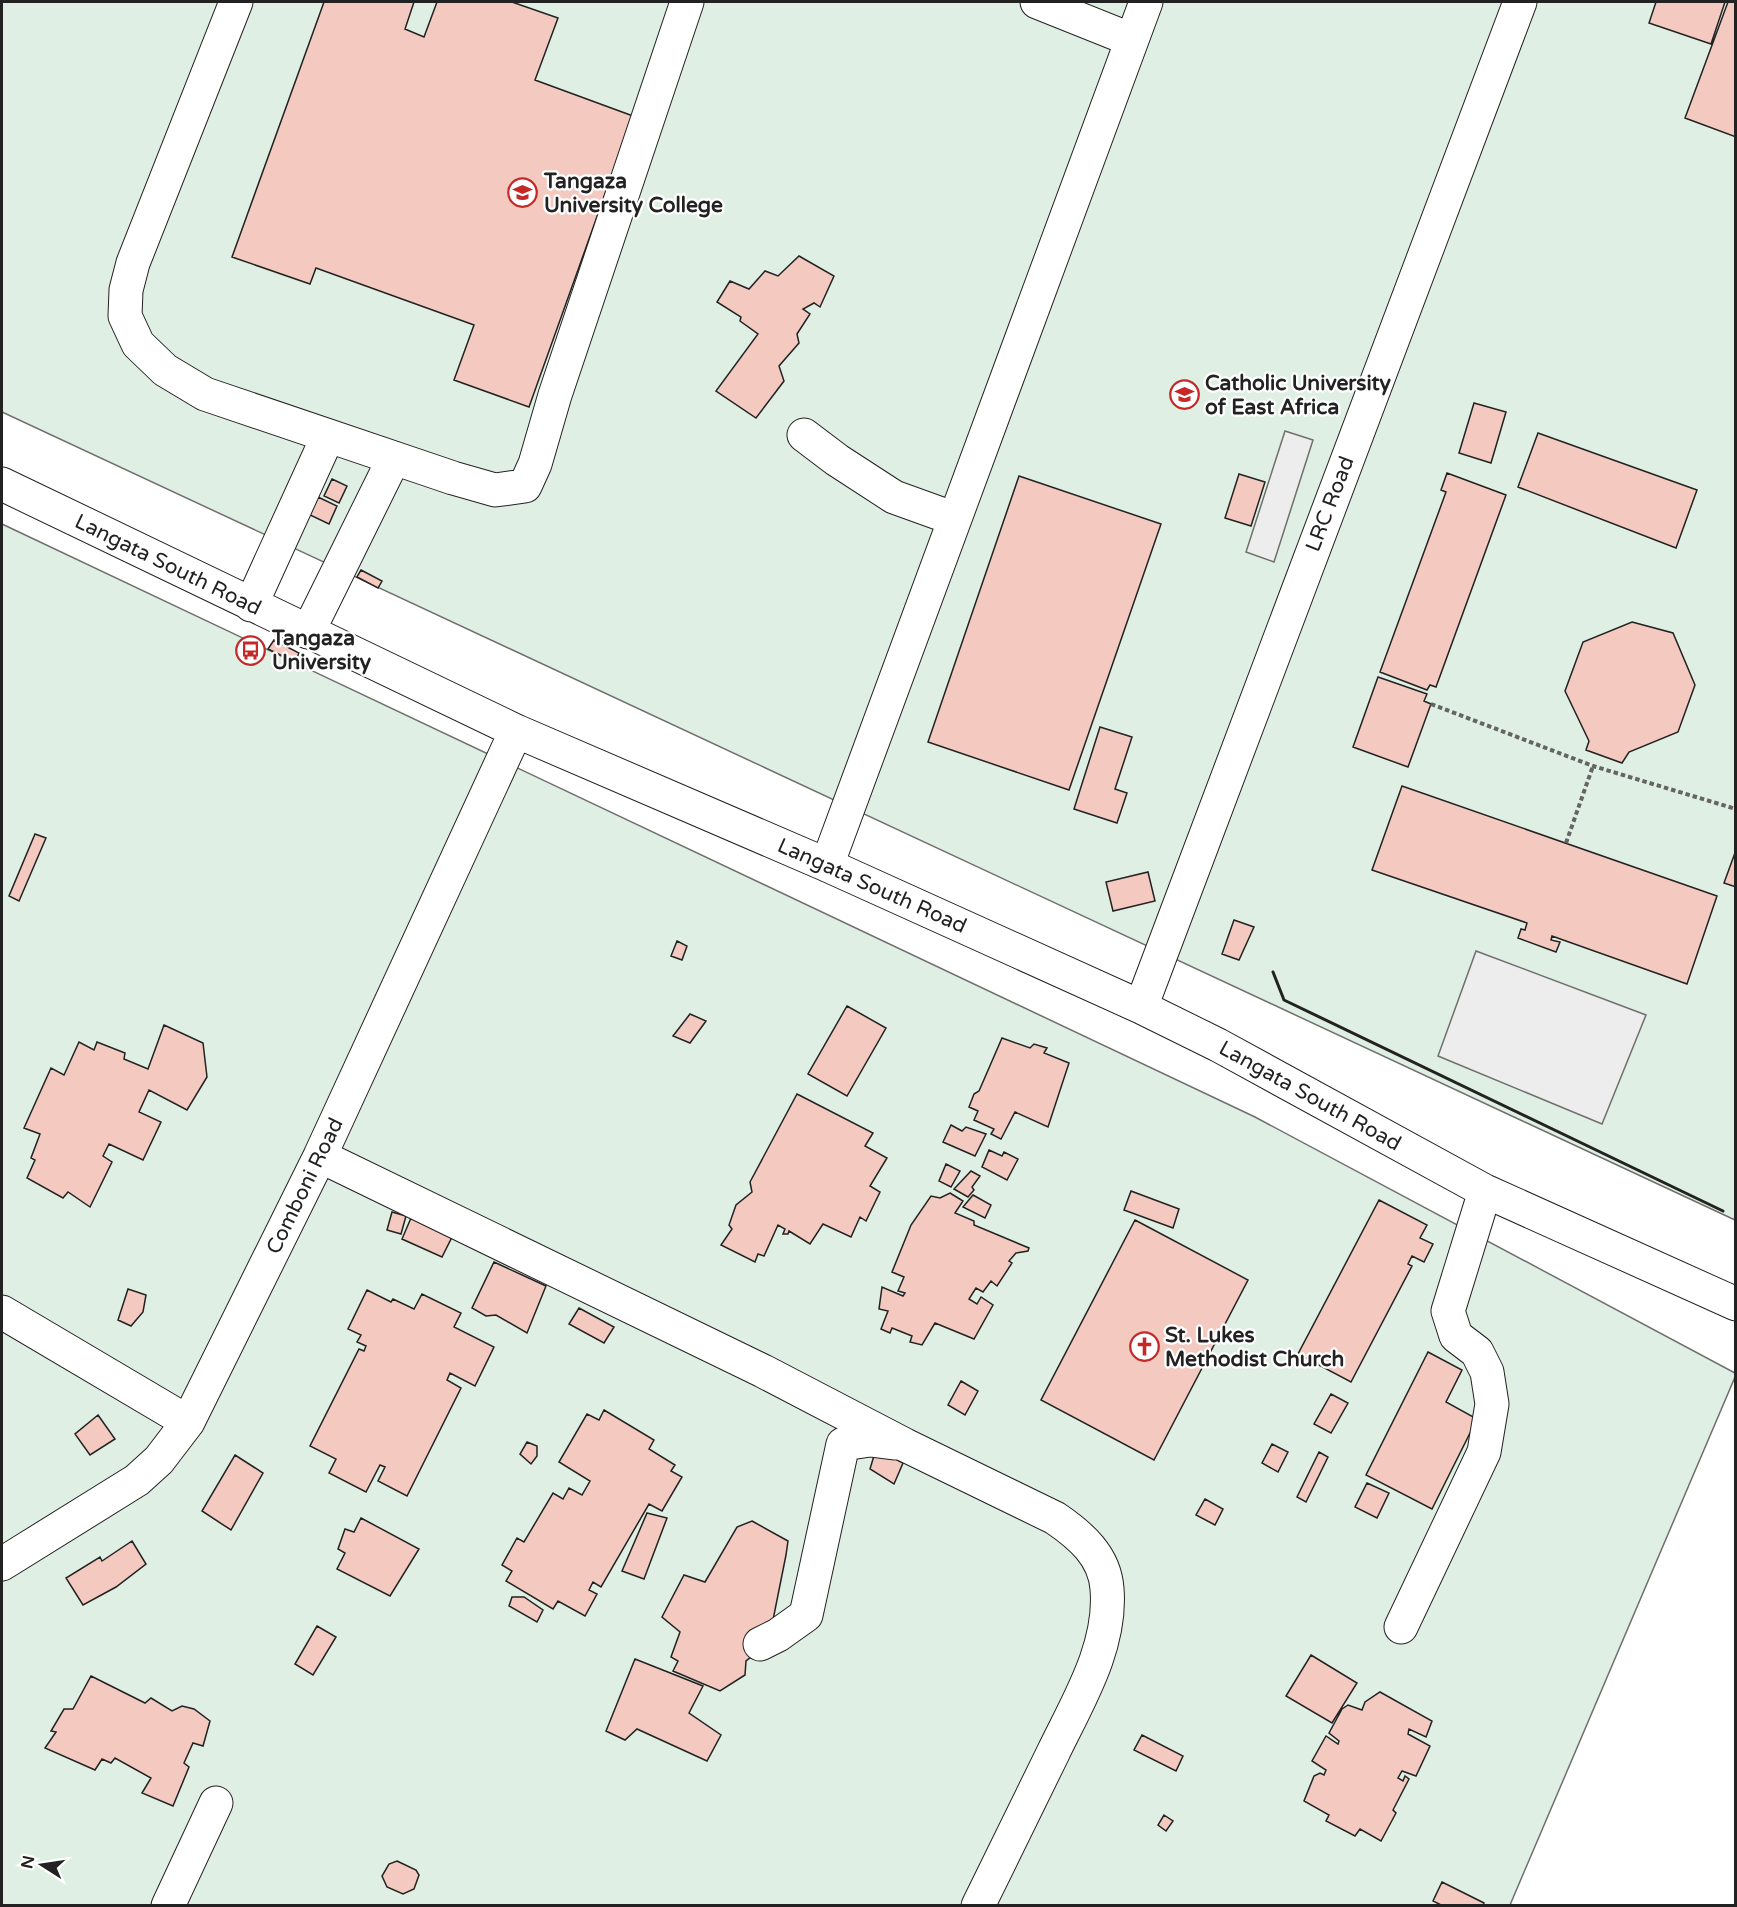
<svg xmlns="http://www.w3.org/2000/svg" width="1737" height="1907" font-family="'Varela Round',sans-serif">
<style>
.green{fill:#e0efe3;stroke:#6f6f6f;stroke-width:1.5}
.parking{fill:#ededed;stroke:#6f6f6f;stroke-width:1.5}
.building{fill:#f3c9c0;stroke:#222;stroke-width:1.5}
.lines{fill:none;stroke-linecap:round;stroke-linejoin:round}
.minor-casing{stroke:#222;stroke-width:35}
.path{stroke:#646464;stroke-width:4;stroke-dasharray:4.5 3;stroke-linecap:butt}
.minor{stroke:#fff;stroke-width:33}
.wall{stroke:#222;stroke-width:3}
.labels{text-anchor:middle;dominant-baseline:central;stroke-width:4.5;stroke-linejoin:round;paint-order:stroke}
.poi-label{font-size:21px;font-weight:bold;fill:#222;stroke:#fff;text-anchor:start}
.street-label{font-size:21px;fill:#222;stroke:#fff}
</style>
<rect width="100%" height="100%" fill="#fff"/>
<path class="green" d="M2 2H1735V1220L2 412Z
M2 524 1255 1117 1735 1373V1377L1510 1905H2Z"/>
<path class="parking" d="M1285 431 1313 440 1274 562 1246 552Z
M1476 951 1646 1015 1602 1124 1438 1056Z"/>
<path class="building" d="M324 2H414L405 29 424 37 437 2H512L558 18 535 80 633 116 529 407 454 380 474 325 316 268 310 284 232 257Z
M1656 2H1725L1711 44 1649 23Z
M1728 2H1736V137L1685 118Z
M799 256 834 276 820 307 814 303 803 309 810 314 797 334 799 343 779 366 784 381 756 418 716 391 758 334 740 321 741 317 717 302 730 281 749 289 765 271 778 276Z
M1474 403 1506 412 1491 463 1459 453Z
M1538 433 1697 490 1676 548 1518 487Z
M1447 473 1506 495 1436 687 1430 685 1427 690 1380 672 1446 492 1441 490Z
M1239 474 1265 482 1251 526 1225 518Z
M1019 476 1161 524 1069 790 928 742Z
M332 479 347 486 339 503 324 496Z
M318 497 337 506 329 524 310 515Z
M361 570 382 581 378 588 357 577Z
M1632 622 1673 633 1695 685 1678 732 1629 752 1622 763 1586 750 1589 741 1565 691 1583 642Z
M274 640 299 653 295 662 268 649Z
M1378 677 1427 694 1424 701 1431 704 1408 767 1353 747Z
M1100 727 1132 737 1115 789 1127 793 1117 823 1074 809Z
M1402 786 1717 896 1687 984 1552 936 1551 940 1560 942 1556 952 1518 938 1521 929 1525 930 1527 923 1372 870Z
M35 834 46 838 19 901 9 896Z
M1736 850V887L1724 883Z
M1148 872 1155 901 1113 911 1106 882Z
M1234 920 1254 927 1239 960 1222 954Z
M677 941 687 946 682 960 671 956Z
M847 1006 886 1028 847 1096 808 1074Z
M690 1014 706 1021 690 1043 673 1036Z
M164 1025 203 1043 207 1077 187 1110 149 1090 139 1112 161 1122 143 1160 109 1144 103 1156 112 1162 90 1207 68 1192 63 1198 27 1178 35 1160 31 1158 40 1134 24 1128 51 1068 64 1075 79 1042 94 1050 97 1042 125 1053 124 1059 148 1069Z
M1002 1038 1030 1048 1034 1044 1047 1048 1044 1053 1069 1063 1048 1127 1015 1112 1001 1139 991 1134 994 1129 974 1120 978 1111 969 1107 974 1094 979 1091Z
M797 1094 873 1133 865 1146 887 1158 870 1186 880 1192 866 1221 860 1217 851 1237 823 1224 810 1244 789 1231 788 1234H783L785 1229 778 1225 764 1256 758 1254 755 1262 721 1245 732 1229 729 1225 736 1205 752 1192 750 1182Z
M951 1125 962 1131 966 1127 986 1134 975 1156 943 1142Z
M989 1150 1002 1156 1004 1152 1018 1159 1007 1180 982 1167Z
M946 1164 960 1171 951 1187 939 1181Z
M971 1171 980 1176 972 1187 974 1190 968 1197 954 1189Z
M1131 1191 1179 1209 1173 1228 1124 1210Z
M950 1193 963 1201 955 1213 974 1221V1225L1029 1248 1028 1251 1016 1253 1009 1261 1012 1263 997 1286 991 1281 983 1292 976 1288 969 1299 977 1304 981 1297 993 1305 974 1339 935 1323 922 1345 910 1342 912 1336 892 1328 890 1333 881 1329 888 1311 879 1309 882 1287 903 1296 905 1293 898 1291 904 1277 892 1272 911 1225 931 1196 940 1198Z
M973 1195 991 1205 985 1218 963 1207Z
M1379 1200 1427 1225 1420 1238 1433 1244 1424 1262 1412 1256 1408 1264 1412 1266 1351 1382 1298 1354Z
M392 1212 406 1216 401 1234 387 1230Z
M411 1218 452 1237 442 1257 402 1239Z
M1135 1220 1248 1280 1154 1460 1041 1400Z
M494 1262 546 1286 527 1333 496 1315 486 1316 472 1308Z
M128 1289 146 1295 143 1312 131 1326 118 1320Z
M367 1290 391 1302 393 1299 414 1309 422 1294 461 1313 454 1327 494 1347 475 1386 450 1373 447 1380 461 1388 407 1496 378 1481 385 1467 380 1465 366 1492 329 1473 336 1459 310 1446 359 1349 364 1351 366 1346 357 1342 361 1335 348 1329Z
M579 1308 614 1327 604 1343 569 1324Z
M1428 1352 1462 1370 1446 1402 1477 1419 1432 1509 1366 1475Z
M961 1381 978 1391 965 1415 948 1405Z
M1331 1394 1348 1403 1331 1433 1314 1424Z
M604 1410 654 1440 649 1449 675 1465 671 1471 682 1477 662 1511 649 1504 601 1587 593 1582 589 1590 597 1594 585 1616 558 1601 553 1609 506 1581 512 1571 502 1565 517 1538 524 1542 553 1493 563 1499 569 1488 582 1495 590 1481 559 1462 587 1414 599 1420Z
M98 1415 115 1439 90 1455 75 1434Z
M527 1442 537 1446V1456L531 1464 520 1454Z
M1272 1444 1288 1452 1278 1472 1262 1463Z
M876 1449 903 1463 894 1484 870 1469Z
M1319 1452 1328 1457 1306 1502 1297 1497Z
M235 1455 263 1473 231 1530 202 1511Z
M1367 1483 1389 1493 1377 1518 1355 1507Z
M1205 1499 1223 1509 1215 1525 1196 1515Z
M647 1513 667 1518 644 1579 622 1571Z
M361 1518 419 1549 390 1596 337 1569 345 1553 338 1549 345 1529 354 1532Z
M752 1521 788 1541 786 1555 773 1620 751 1657 746 1661 745 1675 720 1691 673 1671 678 1661 671 1657 680 1632 662 1617 684 1575 705 1582 737 1527Z
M132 1541 146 1564 116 1587 83 1605 66 1578 100 1557 102 1561Z
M512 1597H524L543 1610 537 1622 509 1606Z
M317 1626 336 1637 313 1675 295 1664Z
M1311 1655 1357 1683 1332 1723 1286 1696Z
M635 1659 703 1686 689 1713 721 1735 707 1761 637 1729 625 1740 606 1731Z
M91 1676 145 1703 151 1698 172 1711 182 1706 194 1709 210 1721 203 1746 193 1743 184 1763 189 1767 173 1806 142 1793 151 1778 115 1758 111 1763 102 1759 95 1770 45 1748 56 1732 51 1731 64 1709H73Z
M1380 1692 1432 1721 1426 1737 1409 1729 1408 1734 1430 1746 1416 1776 1402 1771 1398 1778 1403 1781 1405 1776 1409 1779 1393 1810 1396 1813 1381 1841 1360 1829 1355 1836 1326 1821 1329 1815 1304 1801 1314 1776 1320 1773 1324 1775 1326 1770 1312 1761 1326 1736 1338 1744 1339 1741 1329 1733 1342 1709 1348 1705 1362 1710 1365 1702Z
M1142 1735 1183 1756 1176 1771 1134 1750Z
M1164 1815 1173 1821 1166 1831 1158 1825Z
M397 1861 416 1870 419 1875 414 1889 403 1894 387 1887 382 1876 389 1864Z
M1442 1882 1484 1903 1483 1906H1443L1433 1901Z"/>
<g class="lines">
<defs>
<path id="minor" d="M236 2 133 263 126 290 125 316 138 344 165 370 205 394 453 478 495 490 525 486 535 464 555 395 687 2
M1037 2 1132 40
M804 435 837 460 894 497 955 519
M2 484 516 731 827 865 1141 1007 1218 1045 1485 1191 1736 1304
M251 605 328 436
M308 632 394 458
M827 865 1146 2
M1141 1007 1520 2
M320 1156 763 1371 905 1445 1055 1518C1080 1535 1105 1556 1107 1589 1112 1647 1077 1703 1053 1753 1028 1804 1003 1855 978 1906
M2 1312 188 1422
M2 1564 137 1480 159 1460 188 1422 320 1156 516 731
M1401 1627 1484 1452 1492 1404 1487 1372 1477 1352 1456 1336 1448 1311 1485 1191
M760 1644 778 1635 806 1615 843 1444 870 1440 894 1443
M168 1906 216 1803"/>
</defs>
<use href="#minor" class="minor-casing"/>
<path class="path" d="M1431 704 1593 766 1736 809
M1566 843 1593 766"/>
<use href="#minor" class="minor"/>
<path class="wall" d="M1273 972 1284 1000 1723 1211"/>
</g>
<defs>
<symbol id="school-ring" viewBox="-11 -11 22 22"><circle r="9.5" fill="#fff" stroke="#c62828" stroke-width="1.5"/><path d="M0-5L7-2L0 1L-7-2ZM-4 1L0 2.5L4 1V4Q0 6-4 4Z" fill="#c62828"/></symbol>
<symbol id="university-ring" viewBox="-11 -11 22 22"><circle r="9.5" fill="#fff" stroke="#c62828" stroke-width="1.5"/><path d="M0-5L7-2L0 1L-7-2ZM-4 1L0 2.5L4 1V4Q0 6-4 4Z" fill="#c62828"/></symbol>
<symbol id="bus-ring" viewBox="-11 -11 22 22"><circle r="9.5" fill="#fff" stroke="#c62828" stroke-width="1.5"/><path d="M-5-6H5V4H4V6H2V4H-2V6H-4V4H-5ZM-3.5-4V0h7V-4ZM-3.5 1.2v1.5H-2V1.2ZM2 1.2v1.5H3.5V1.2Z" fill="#c62828"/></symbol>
<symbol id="church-ring" viewBox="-11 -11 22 22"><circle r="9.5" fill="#fff" stroke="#c62828" stroke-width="1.5"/><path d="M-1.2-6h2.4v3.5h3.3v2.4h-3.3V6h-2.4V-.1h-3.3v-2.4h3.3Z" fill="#c62828"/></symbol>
</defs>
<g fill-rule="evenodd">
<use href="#school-ring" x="506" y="176" width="33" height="33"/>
<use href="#university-ring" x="1168" y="378" width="33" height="33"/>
<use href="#bus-ring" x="234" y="634" width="33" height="33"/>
<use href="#church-ring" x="1128" y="1330" width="33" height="33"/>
</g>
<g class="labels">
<g class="poi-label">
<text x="544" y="181">Tangaza<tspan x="544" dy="24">University College</tspan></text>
<text x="1205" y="383">Catholic University<tspan x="1205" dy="24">of East Africa</tspan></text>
<text x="272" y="638">Tangaza<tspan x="272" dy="24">University</tspan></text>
<text x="1165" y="1335">St. Lukes<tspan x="1165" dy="24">Methodist Church</tspan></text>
</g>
<g class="street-label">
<text transform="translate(1330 504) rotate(-69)">LRC Road</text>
<text transform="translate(168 565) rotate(26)">Langata South Road</text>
<text transform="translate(872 886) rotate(24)">Langata South Road</text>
<text transform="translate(1310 1096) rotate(29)">Langata South Road</text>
<text transform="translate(305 1186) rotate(-64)">Comboni Road</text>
</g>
</g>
<rect width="1737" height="1907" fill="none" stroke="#222222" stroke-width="6"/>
<g transform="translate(42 1865) rotate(282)" stroke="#ffffff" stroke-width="4.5" paint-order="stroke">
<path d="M0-4.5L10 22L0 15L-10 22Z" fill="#222222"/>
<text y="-9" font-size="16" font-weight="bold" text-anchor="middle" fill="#222222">N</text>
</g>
</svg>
